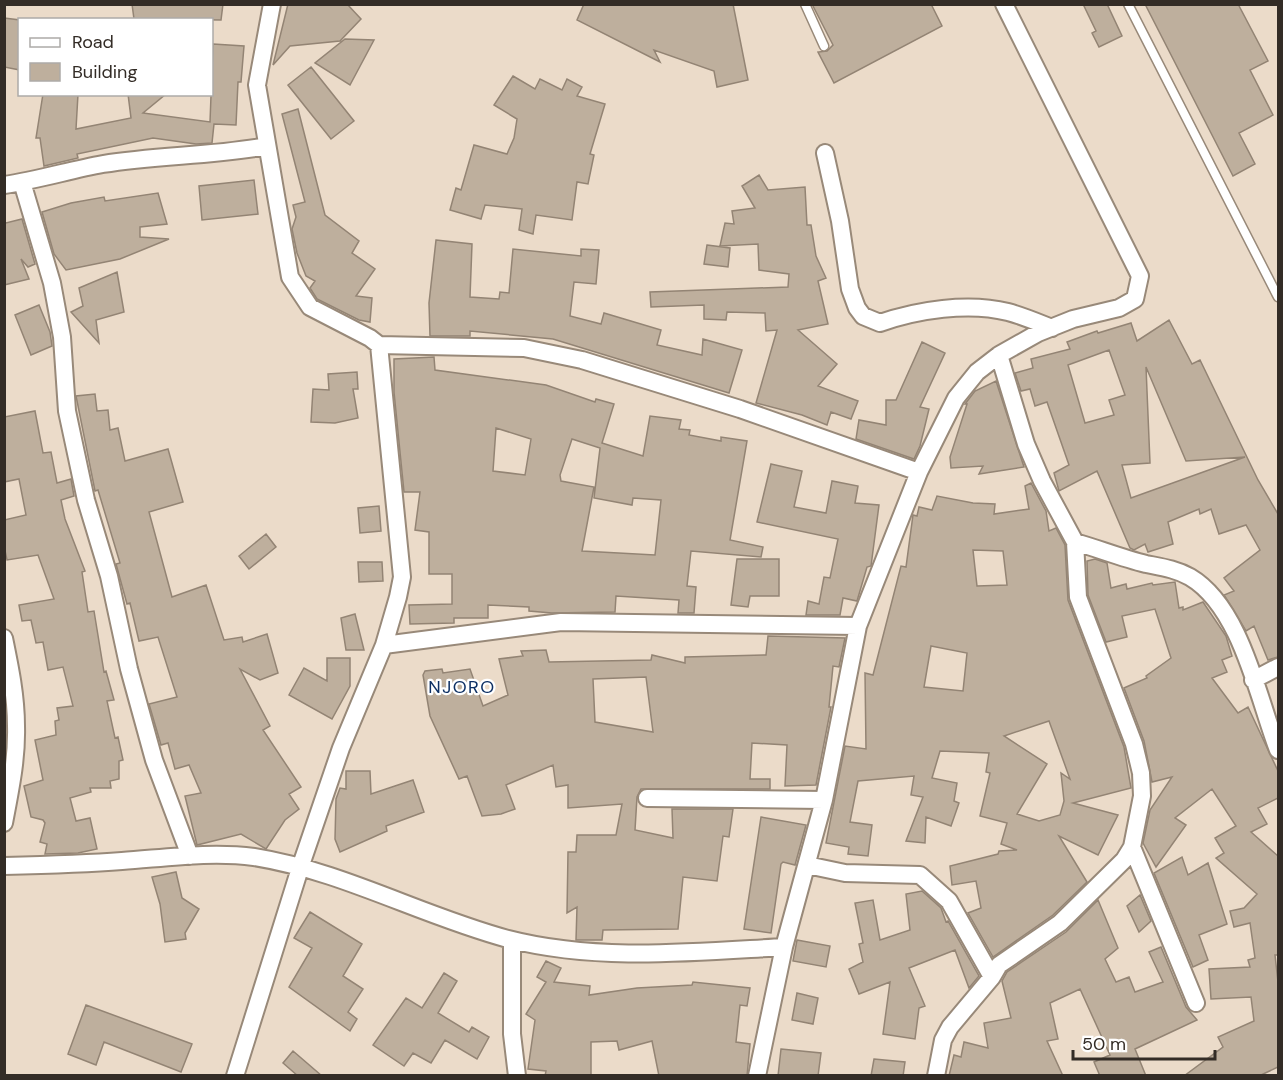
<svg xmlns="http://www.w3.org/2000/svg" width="1283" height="1080" font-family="'DM Sans',sans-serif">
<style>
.building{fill:#beaf9d;stroke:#938474;stroke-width:1.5;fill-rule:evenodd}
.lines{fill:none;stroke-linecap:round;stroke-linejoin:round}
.service-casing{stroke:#988979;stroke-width:11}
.minor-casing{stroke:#988979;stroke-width:20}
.service{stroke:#fff;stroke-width:8}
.minor{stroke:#fff;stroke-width:16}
.labels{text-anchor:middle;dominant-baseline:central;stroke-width:4.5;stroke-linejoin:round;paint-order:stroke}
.quarter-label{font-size:18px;letter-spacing:1.5px;fill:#0d2f63;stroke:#fff}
</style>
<rect width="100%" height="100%" fill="#ebdbc9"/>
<path class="building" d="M132 4H223L221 20 134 19Z
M288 4H347L361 19 340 41 290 46 273 65Z
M584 4H733L748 80 717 87 714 71 654 50 660 62 577 20Z
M812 4H931L942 26 834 83 818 52 827 51 833 45Z
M1083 4H1107L1122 36 1099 47 1092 33 1096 31Z
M1145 4H1238L1268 61 1250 70 1273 115 1239 133 1255 164 1233 176Z
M4 18 20 20V70L4 67Z
M345 39 374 40 350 85 315 63Z
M213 44 244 46 241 82H238L236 125 214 124 212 143 196 144 153 138 77 154 78 158 44 166 40 138H36L43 94H78L76 129 131 118 128 94H166L143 113 210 122Z
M311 67 354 121 331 139 288 85Z
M513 76 535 89 540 79 562 90 567 79 582 87 577 96 605 104 590 154 594 155 588 184 577 182 572 220 536 215 533 234 519 230 522 209 485 205 481 219 450 210 456 188 461 190 474 145 507 154 514 138 517 119 494 105Z
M298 109 325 215 359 241 352 253 375 269 356 296 372 298 370 322 359 320 317 299 310 288 315 281 306 276 297 253 292 229 296 217 293 205 305 202 282 114Z
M759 175 768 190 805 187 807 225H811L816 256 826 278 818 281 828 324 798 330 837 364 818 386 858 401 851 419 831 412 827 425 802 415 756 403 777 330 766 331 765 313 727 312 726 320 704 319V305L651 307 650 292 788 287 789 274 759 270 758 244 720 246 725 223 734 224 732 211 755 208 742 186Z
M254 180 258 214 202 220 199 186Z
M158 193 167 224 140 227V237L169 239 120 259 66 270 54 254 42 212 71 203 104 197 105 201Z
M22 219 35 264 28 267 21 259 29 279 4 285V221L6 223Z
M436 240 472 244 470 297 499 299 500 292 509 293 513 249 581 256V249L599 250 596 284 574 282 570 316 601 324 604 313 661 330 657 345 702 355 703 339 742 350 729 393 553 339 470 331V336H430L429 303Z
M707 245 730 248 728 267 704 264Z
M117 272 124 312 96 320 99 343 71 312 83 306 79 288Z
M39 305 50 332 52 346 31 355 15 315Z
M1169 320 1192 364 1200 360 1258 480 1278 514V657L1268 660 1254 626 1246 631 1224 595 1234 591 1224 578 1260 550 1246 525 1219 534 1211 509 1200 514 1199 509 1168 522 1173 544 1148 552 1145 544 1134 550 1130 548 1097 471 1059 491 1054 473 1069 465 1047 402 1035 406 1030 389 1021 391 1015 373 1033 368 1031 359 1070 349 1067 342 1097 331 1098 333 1131 323 1137 341ZM1109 350 1125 395 1109 400 1114 415 1085 423 1068 365ZM1146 367 1186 461 1245 457 1131 498 1122 465 1150 463Z
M922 342 945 353 920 407 929 409 920 446 914 459 856 439 859 420 886 425V400H896Z
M434 357 435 370 546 385 595 402 596 399 614 404 602 443 643 456 650 416 681 420 679 429 690 430 689 435 721 441V437L747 441 730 540 763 547 761 557 691 551 687 586 696 587 694 613H678L679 600 616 596 615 612 552 613 529 611V607L488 605V618H454V623L410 624 409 605 452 604V574H429V532L415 530 420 492H404L394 392V359ZM496 428 531 439 525 475 493 471ZM572 439 600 448 594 498 632 505 633 498 661 500 655 555 582 551 594 487 561 481 560 475Z
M357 372 358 389H353L358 418 335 423 311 422 313 389 329 390 328 374Z
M996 381 1024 467 979 474 983 466 951 468 950 457 967 404H965L975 391Z
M95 394 97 411 108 410 110 430 118 428 125 461 168 449 183 502 149 512 172 597 206 585 224 640 242 637 243 642 267 634 278 673 260 680 240 669 270 726 263 730 301 787 289 794 299 809 285 820 266 849 241 834 197 845 185 796 201 793 189 765 175 769 168 743 161 745 149 704 177 697 158 637 139 641 130 603 127 604 116 564 120 563 98 490 95 491 76 396Z
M35 411 43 453 51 452 57 483 71 479 74 496 61 500 65 519 85 571 82 572 88 612 94 611 104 672 106 671 114 700 107 701 115 738 118 737 123 760 119 761V779L110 781 111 788H90L91 792 70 798 76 821 90 818 97 849 78 853 45 854 47 844 40 842 45 823 43 820 31 817 24 786 43 780 35 740 56 735 55 721 59 720 57 708 73 706 63 667 48 670 43 642 36 643 31 620 22 621 19 605 54 599 38 555 7 560 4 546V520L26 515 19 479 4 482V417Z
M771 464 802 471 794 507 826 513 832 481 858 486 855 503 879 505 871 566 867 567 857 601 843 598 840 615H806L808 601 819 604 824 577 830 578 838 539 757 522Z
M1031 483 1046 511 1049 531 1056 528 1065 545 1068 600 1124 747 1131 788 1073 803 1118 815 1098 855 1059 836 1087 882 1053 915 993 957 968 913 981 908 976 881 952 885 950 866 998 854 999 851 1017 850 1001 844 1007 823 980 816 990 773 986 772 989 753 940 751 932 778 957 783 954 801 959 803 951 826 926 817 925 843 906 841 923 797 911 795 914 776 858 781 850 822 872 825 868 856 848 854 849 847 826 843 845 746 866 749 865 673 873 675 901 566 906 567 913 515 917 516 919 507 932 510 937 496 973 503 995 504 994 514 1029 509 1025 486ZM973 550 1003 551 1007 585 977 586ZM931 646 967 653 963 691 924 687ZM1049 721 1070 779 1061 773 1064 801 1060 815 1039 821 1017 814 1047 764 1004 736Z
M379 506 381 531 360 533 358 508Z
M266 534 276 547 249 569 239 556Z
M737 559H779V596H750L748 607 731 605Z
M1095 559 1107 563 1111 588 1126 584 1127 589 1152 583 1153 585 1175 582 1179 608 1183 607V610L1203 602 1226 636 1232 656 1222 660 1227 672 1212 678 1238 713 1248 707 1278 771V798L1258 808 1267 824 1251 832 1278 856V955H1275L1278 982V1067L1259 1076H1184L1223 1047 1218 1037 1254 1021 1251 997 1211 999 1209 969 1250 967 1248 960 1255 958 1250 923 1234 927 1230 911 1244 908 1257 894 1216 858 1224 853 1215 838 1236 826 1212 789 1175 818 1186 825 1156 867 1143 843 1150 810 1172 777 1152 782 1144 741 1124 688 1147 678 1146 676 1171 658 1155 609 1122 616 1127 637 1106 642 1088 595 1087 561Z
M358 562H382L383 581 359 582Z
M355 614 364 650H346L341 618Z
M768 636 845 638 839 667 833 666 829 707H831L816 785 785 786 787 745 752 743 750 779H770V789H641L637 797 635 830 673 838 672 809H733L729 837 723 836 717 881 683 877 678 929 603 930 602 940H576L577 907 567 913 568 852H576L577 835H616L622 804 568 808V785L556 787 553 765 506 785 515 809 501 814 482 816 467 776 459 779 430 716 423 675 425 671 442 669 443 673 470 669 483 706 508 695 499 659 523 656 521 651 546 650 549 662 651 660 652 655 685 663V657L766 655ZM646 677 653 732 595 722 593 679Z
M327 658H350V686L332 719 289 695 304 668 327 681Z
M346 771H370L371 794 413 780 424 812 386 826 387 831 340 852 335 839 336 799 340 788 346 789Z
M761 817 806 825 795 865 783 862 781 864 771 933 744 929Z
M1182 857 1188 875 1208 863 1227 924 1199 935 1208 960 1193 967 1154 873Z
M176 872 182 898 199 909 185 933 186 939 165 942 160 904 152 877Z
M922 891 941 908 946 922 948 921 979 976 969 988 955 950 909 968 925 1006 919 1008 915 1039 883 1034 890 982 859 994 849 969 863 962 859 944 863 943 855 903 873 900 880 940 910 930 906 894Z
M1140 895 1151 921 1139 932 1127 906Z
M1098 900 1118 948 1105 959 1116 982 1129 977 1135 992 1163 982 1149 952 1161 947 1186 1007 1197 1020 1135 1049 1146 1076H1100L1094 1062 1110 1055 1080 989 1050 1003 1058 1039 1047 1041 1063 1076H949L954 1055 961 1057 964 1042 988 1048 984 1023 1011 1018 1002 981 1007 972 1066 932Z
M310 912 362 944 343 976 363 989 348 1012 357 1019 350 1031 289 987 312 948 294 938Z
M797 940 830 946 826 967 793 961Z
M546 961 561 968 554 982 590 986 589 995 637 988 692 985 693 982 750 988 747 1006 740 1005 736 1042 750 1044 747 1076H659L652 1041 619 1050 617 1041 591 1042V1076H545L546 1071 528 1069 535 1020 526 1014 546 982 537 977Z
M444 973 457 981 438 1013 469 1032 472 1027 489 1037 477 1059 445 1040 431 1063 413 1053 404 1066 373 1045 406 998 422 1008Z
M797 993 818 998 813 1024 792 1020Z
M86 1005 192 1044 181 1072 104 1042 96 1065 68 1054Z
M781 1049 821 1053 818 1076H778Z
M293 1051 322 1076H298L283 1063Z
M874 1059 905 1062 903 1076H871Z"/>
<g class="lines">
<defs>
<path id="service" d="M805 4 824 46
M1128 4 1278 297"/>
<path id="minor" d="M825 153 840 221 850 289 857 308 863 316 880 323C917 310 968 302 1008 312 1023 316 1037 322 1052 328
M22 182 52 283 62 337 67 411 86 500 109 576 129 669 154 760 190 856
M4 185C38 180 70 170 103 164 158 155 213 156 267 146
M379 345 524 348 582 360 740 409 919 472
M1075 542C1099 549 1122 558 1146 564 1161 567 1176 569 1190 577 1241 607 1258 698 1278 750
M4 638C10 667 16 696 16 726 17 759 10 791 4 823
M384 645 561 622 858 626
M1253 680 1278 667
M647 798 824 800
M1132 847 1196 1003
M807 865 845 873 920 875 949 901 992 977
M4 866C44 865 83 864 122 861 165 858 211 851 254 857 342 871 422 916 508 939 597 962 694 952 784 947
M512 940V1034L517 1076
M235 1076 301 865 341 748 384 645 398 597 402 577 379 345 370 338 310 307 290 277 257 85 272 4
M757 1076 784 947 824 800 858 626 919 472 956 398 977 372 999 355 1038 333 1073 319 1119 308 1135 299 1140 276 1004 4
M936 1076 943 1040 950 1027 992 977 999 965 1060 923 1124 860 1132 847 1142 796 1141 773 1134 744 1078 597 1075 542 1042 481 1026 444 999 355"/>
</defs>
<use href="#service" class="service-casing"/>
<use href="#minor" class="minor-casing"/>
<use href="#service" class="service"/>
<use href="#minor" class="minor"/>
</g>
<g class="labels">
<g class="quarter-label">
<text x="462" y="687">NJORO</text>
</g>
</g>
<rect width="1283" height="1080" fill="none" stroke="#332c26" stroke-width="12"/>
<rect x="18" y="18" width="195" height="78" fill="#ffffff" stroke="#adaba8" stroke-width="1.5"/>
<rect x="30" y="38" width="30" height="9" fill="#ffffff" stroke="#adaba8" stroke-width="1.5"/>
<text x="72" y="48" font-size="18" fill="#332c26">Road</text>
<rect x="30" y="63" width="30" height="18" fill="#beaf9d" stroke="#adaba8" stroke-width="1.5"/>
<text x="72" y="78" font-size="18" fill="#332c26">Building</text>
<path d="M1073 1050v9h142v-9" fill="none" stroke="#332c26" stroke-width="3"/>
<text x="1082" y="1050" font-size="18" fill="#332c26" stroke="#ffffff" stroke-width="4.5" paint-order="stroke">50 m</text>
</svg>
